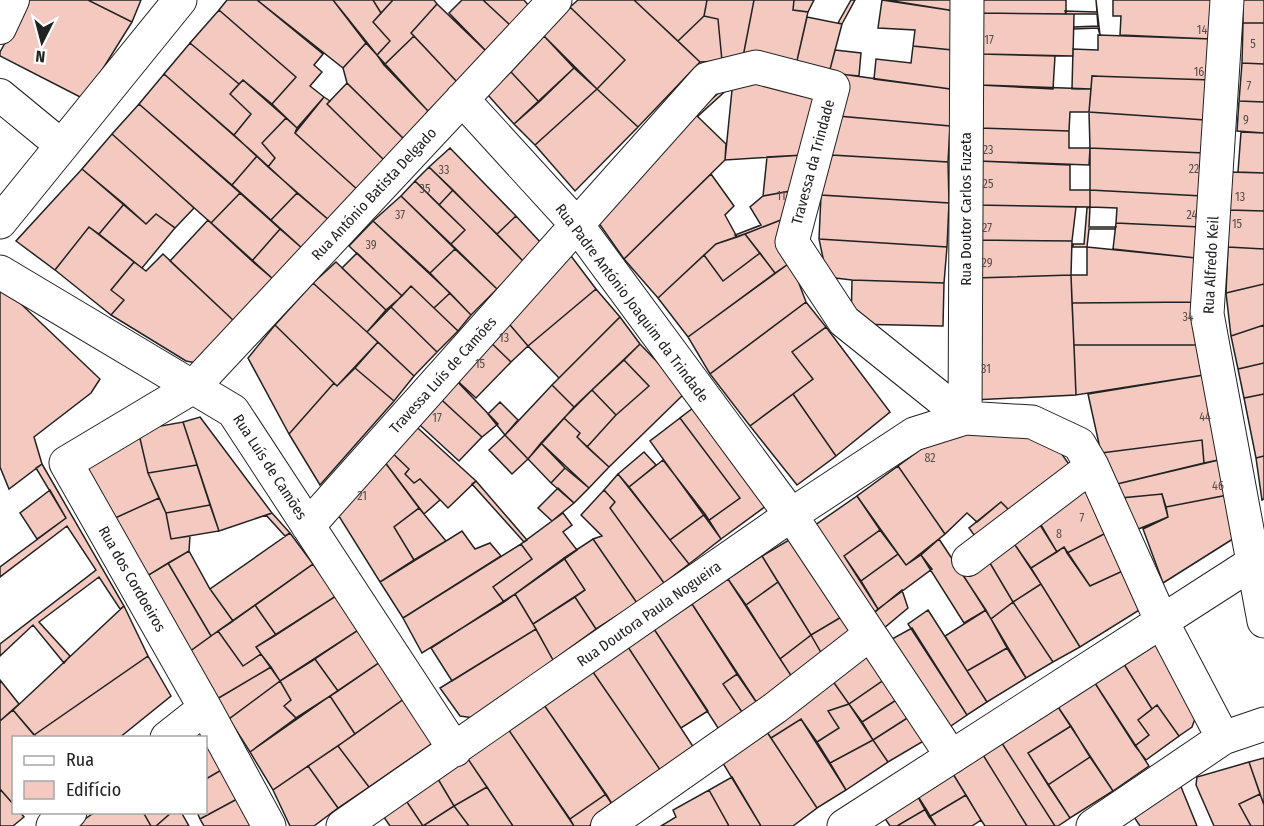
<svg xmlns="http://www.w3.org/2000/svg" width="1264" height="826" font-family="'Fira Sans Condensed',sans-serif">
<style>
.building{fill:#f3c9c0;stroke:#222;stroke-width:1.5}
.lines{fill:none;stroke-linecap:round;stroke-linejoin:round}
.pedestrian-casing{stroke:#222;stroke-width:34}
.minor-casing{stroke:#222;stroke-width:35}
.tertiary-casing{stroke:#222;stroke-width:35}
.pedestrian{stroke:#fff;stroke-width:32}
.minor{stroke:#fff;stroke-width:33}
.tertiary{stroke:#fff;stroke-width:33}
.labels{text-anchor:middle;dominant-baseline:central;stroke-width:4.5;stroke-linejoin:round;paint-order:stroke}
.number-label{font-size:12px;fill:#564c4a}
.street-label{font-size:15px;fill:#222;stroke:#fff}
</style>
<rect width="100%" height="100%" fill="#fff"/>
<path class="building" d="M29 0H88L132 22 84 99 0 56V52Z
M88 0H141L132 22Z
M227 0H257L323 54 314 65 322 72 310 86 324 97 297 128 272 104 296 77 219 10Z
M257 0H333L366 43 343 68Z
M333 0H373L381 13 373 22 390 41 377 55Z
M373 0H393L381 13Z
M393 0H434L437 4 411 33 414 36 384 65 377 55 390 41 373 22Z
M462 0H483L510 25 488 53 449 13Z
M483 0H524L529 6 510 25Z
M578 0H634L700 62 638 127 597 89 625 60 570 7Z
M634 0H707L704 16 678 41Z
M707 0H754L742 62 722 61 718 19 704 16Z
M754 0H794L793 10 808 12 796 65 742 62Z
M794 0H814L808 12 793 10Z
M851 0H855L842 24 838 23Z
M882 0 955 11 952 50 913 46 915 30 878 28Z
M887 0H955V11Z
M981 0H1066V14L981 13Z
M1096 0 1100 35 1098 28 1074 29V27L1098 26 1097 14H1066L1065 11 1097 12Z
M1113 0H1213L1211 39 1120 35 1121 16H1113Z
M1243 0H1264V23H1243Z
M437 4 488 53 458 83 411 33Z
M570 7 625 60 597 89 544 36Z
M219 10 296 77 272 104 243 80 239 84 190 43Z
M981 13 1074 14 1073 56 980 54Z
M704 16 718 19 722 61 700 62 678 41Z
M807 17 842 24 829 73 796 65Z
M1243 23H1264V64L1242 63Z
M1098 35 1211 39V80L1092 76 1091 89H1072L1073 49 1098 50Z
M414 36 458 83 428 111 384 65Z
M544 36 574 68 539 102 511 72Z
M190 43 239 84 230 94 251 114 234 135 164 74Z
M366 43 428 111 406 141 347 83 343 68Z
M913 46 952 50 950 89 874 79 876 59 911 63Z
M835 50 861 53 859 76 829 73Z
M980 54 1055 56 1053 89 981 85Z
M1242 63 1264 64V102L1239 101Z
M574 68 597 89 535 145 514 124Z
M511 72 539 102 514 124 487 94Z
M164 74 257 156 232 185 139 104Z
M841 74 950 89V126L838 116Z
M1092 76 1211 80 1205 120 1089 112Z
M243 80 286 118 262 143 275 158 268 167 234 135 251 114 230 94Z
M733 80 817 91 803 155 725 160Z
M733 80 732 85 698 116 695 114Z
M347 83 406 141 385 161 327 104Z
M981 85 1091 89 1089 112H1070L1069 131 980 128Z
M597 89 638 127 575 191 535 145Z
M324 97 330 101 327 104 385 161 359 191 295 133Z
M1239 101 1264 102V133L1237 131Z
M139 104 240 193 211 223 112 134Z
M1089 112 1205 120 1204 153 1090 148Z
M695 114 726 144 725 160 624 259 596 219Z
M838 116 950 126 948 162 832 155Z
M286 118 297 128 295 133 359 191 330 221 268 167 275 158 262 143Z
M980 128 1069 131V148H1090L1089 165 979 161Z
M1241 132 1264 133V173L1238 172Z
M112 134 194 208 175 228 156 214 146 224 82 169Z
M450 148 516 216 497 234 429 167Z
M1090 148 1204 153 1202 196 1090 190Z
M803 155 796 190 763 196 767 157Z
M832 155 948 162 949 203 821 195Z
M257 156 297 193 271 220 232 185Z
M979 161 1070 165V190H1090V207L975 205Z
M429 167 453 190 439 205 415 181Z
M82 169 124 204 99 234 89 227 55 270 16 241Z
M1230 172 1264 173V211L1229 210Z
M711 174 734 206 725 215 737 237 716 244 658 298 624 259Z
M415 181 465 230 451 244 401 196Z
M453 190 524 262 497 289 451 244 465 230 439 205Z
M796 190 791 216 737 237 735 235 761 225 750 207 763 196Z
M1090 190 1202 196 1200 227 1116 223 1117 208 1090 207Z
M240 193 280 229 252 261 211 223Z
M297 193 330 221 303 249 271 220Z
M821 195 949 203 947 247 819 239Z
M401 196 455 249 430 273 373 221Z
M124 204 146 224 156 214 175 228 142 268 99 234Z
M975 205 1076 207 1072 241 975 240Z
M1090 207 1089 227H1116L1115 229H1089L1087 247H1073V244H1084L1087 208Z
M1229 210 1264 211V249L1228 247Z
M516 216 542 244 524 262 497 234Z
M791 216V262L775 273 745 234Z
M208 220 273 279 234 321 170 261Z
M373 221 450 293 434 308 411 286 402 296 349 246Z
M1116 223 1200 227 1196 258 1113 249Z
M89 227 134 262 111 290 124 300 111 315 55 270Z
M280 229 303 249 273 279 252 261Z
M745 234 760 253 723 281 704 255 716 244Z
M819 239 947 247 944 283 852 280 827 277Z
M975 240 1072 241 1071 275 975 278Z
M1087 247 1196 258 1197 302 1072 303 1071 275H1087Z
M1228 247 1264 249V284L1226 293Z
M455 249 497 289 471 315 430 273Z
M568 252 596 289 528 346 504 318Z
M357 253 402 296 386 310 342 268Z
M760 253 775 273 688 337 658 298 704 255 723 281Z
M163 254 234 321 196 363 186 361 111 315 124 300 111 290 134 262 146 271Z
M336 262 386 310 367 332 313 283Z
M791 262 806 302 710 374 688 337Z
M1071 275 1076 395 973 400 975 278Z
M852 280 944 283 943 326 851 324Z
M313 283 378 342 337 386 275 325Z
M0 284 100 379 91 393 34 437 42 464 9 489 0 467Z
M1264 284V325L1231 336 1226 293Z
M411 286 458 331 437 352 391 307Z
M596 289 620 317 559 378 528 346Z
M450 293 471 315 458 331 434 308Z
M806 302 826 327 792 352 813 379 750 426 710 374Z
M1197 302 1203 345H1074L1072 303Z
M391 307 437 352 414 376 367 332Z
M620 317 640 344 574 407 552 385Z
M504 318 528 346 511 362 486 338Z
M275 325 334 383 289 434 248 358Z
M1264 325V363L1238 369 1231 336Z
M826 327 890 412 836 456 793 394 813 379 792 352Z
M486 338 511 362 476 398 450 374Z
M378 342 414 376 394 401 355 368Z
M640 344 686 392 609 467 587 447 616 415 649 386 624 360Z
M1074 345H1203L1210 374 1076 395Z
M624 360 649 386 616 415 592 390Z
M1264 363V394L1244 398 1238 369Z
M355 368 394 401 320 485 289 434 334 383 337 386Z
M450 374 498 424 482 437 432 391Z
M1210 374 1223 459 1204 463 1202 440 1101 453 1088 394Z
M552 385 574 407 528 459 505 435Z
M592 390 616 415 587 447 577 437 580 433 564 418Z
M432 391 482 437 459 461 410 416Z
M793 394 836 456 797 485 750 426Z
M1264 394V456L1256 458 1244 398Z
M500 402 518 420 505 435 488 414Z
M693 408 766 506 721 539 708 521 740 498 680 418Z
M200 417 272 513 219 531 183 422Z
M564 418 580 433 577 437 609 467 589 488 541 443Z
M680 418 740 498 708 521 650 441Z
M409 420 476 481 448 508 420 479 414 483 405 474 409 469 386 447Z
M183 422 197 465 148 473 138 430Z
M974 427 1021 432 1059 450 1073 470 1012 513 1001 502 977 522 967 513 945 534 898 466 931 442Z
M138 430 148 473 159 498 113 519 89 472 90 459Z
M505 435 528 459 512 474 489 450Z
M1202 440 1204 463 1117 484 1101 453Z
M541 443 565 468 551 483 528 459Z
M386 447 409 469 405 474 414 483 420 479 440 500 424 514 378 453Z
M644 452 656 465 629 487 618 474Z
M378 453 419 508 394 527 414 560 380 582 332 505Z
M1264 456V499L1262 500 1256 458Z
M1223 459 1233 494 1166 507 1162 494 1121 498 1117 484Z
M663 460 705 514 670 540 629 487Z
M42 464 124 606 120 609 99 577 39 622 70 656 64 663 33 625 0 656V644L96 570 67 526 0 577V567L66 518 36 468Z
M197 465 210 505 166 513 148 473Z
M898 466 945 534 906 565 857 496Z
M565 468 589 488 574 503 551 483Z
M618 474 689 564 664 583 610 508 615 502 604 490Z
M476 481 527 540 524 542 472 484Z
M1083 487 1108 532 1067 553 1064 547 1057 552 1035 517Z
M558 488 574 503 552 521 538 508Z
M50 490 66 518 37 539 20 513Z
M604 490 615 502 610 508 664 583 637 603 593 539 602 536 581 515Z
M1162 494 1168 517 1136 530 1121 498Z
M1233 494 1236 537 1163 583 1143 529 1168 517 1166 507Z
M857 496 880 530 844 556 878 609 869 617 808 530Z
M159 498 166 513 171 539 190 536 189 551 147 576 113 519Z
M1001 502 1012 513 980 543 969 528Z
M210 505 219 531 171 539 166 513Z
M419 508 446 541 414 560 394 527Z
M272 513 290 533 285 536 266 515Z
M563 513 572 525 563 532 577 550 504 602 493 587 532 559 521 544Z
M705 514 721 539 689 564 670 540Z
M1041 525 1057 552 1031 568 1013 542Z
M880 530 898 554 861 581 844 556Z
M462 531 475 549 490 543 501 556 403 618 380 582Z
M1108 532 1127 569 1090 586 1067 553Z
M290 533 313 564 233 621 210 589Z
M794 537 843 616 811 635 762 556Z
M593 539 637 603 596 629 575 597 585 590 564 558Z
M939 539 986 610 964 623 921 555Z
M1013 542 1041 584 1013 602 987 558Z
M521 544 532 559 493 587 504 602 422 653 403 618Z
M1064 547 1090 586 1127 569 1149 604 1080 647 1031 568Z
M189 551 210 589 233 621 211 636 168 563Z
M898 554 906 565 921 555 932 569 878 609 861 581Z
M762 556 778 582 746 605 728 579Z
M564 558 585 590 533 624 515 594Z
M987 558 1013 602 991 619 963 575Z
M168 563 211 636 189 652 147 576Z
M313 564 336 596 276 635 255 605Z
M728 579 794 680 759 706 692 604Z
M778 582 811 635 780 659 746 605Z
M1041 584 1080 647 1053 662 1013 602Z
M902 590 908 608 884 628 869 617Z
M515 594 536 629 452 681 431 648Z
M336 596 360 629 280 681 256 647Z
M575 597 596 629 553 660 533 624Z
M1013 602 1053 662 1026 678 991 619Z
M692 604 737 674 723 684 744 715 720 731 654 629Z
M255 605 276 635 256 647 261 654 243 666 218 631Z
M124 606 148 656 34 735 13 710Z
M928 610 987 702 967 715 908 624Z
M986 610 1007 648 967 671 945 636Z
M843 616 857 632 823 656 811 635Z
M912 628 967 715 945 730 892 639Z
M360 629 383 660 338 691 315 659Z
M536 629 553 660 474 718 460 716 440 688Z
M654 629 708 711 681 728 628 647Z
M218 631 243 666 261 654 271 667 217 699 189 652Z
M811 635 823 656 794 680 780 659Z
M1150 644 1163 645 1196 716 1192 727 1179 736 1157 705 1152 709 1122 661Z
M628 647 696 751 663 774 593 672Z
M1007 648 1026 678 987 702 967 671Z
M871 653 888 677 849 704 832 680Z
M148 656 171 696 119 738H37L34 735Z
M315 659 338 691 296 718 284 706 291 700 280 681Z
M383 660 408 696 355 734 330 696Z
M1122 661 1152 709 1138 720 1149 735 1135 746 1091 677Z
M271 667 280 681 229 719 217 699Z
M593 672 663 774 614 807 544 705Z
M737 674 759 706 744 715 723 684Z
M888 677 901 697 862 722 849 704Z
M1091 677 1149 766 1113 791 1054 701Z
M0 680 19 704 0 721Z
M832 680 849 704 828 711 839 728 817 742 801 719 771 738 763 726Z
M280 681 291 700 284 706 296 718 250 752 229 719Z
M330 696 355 734 273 790 250 752Z
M408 696 437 740 369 787 338 746Z
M901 697 912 715 873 740 862 722Z
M1054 701 1071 726 1028 753 1070 818 1058 826H1055L998 737Z
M849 704 873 740 830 763 817 742 839 728 828 711Z
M544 705 606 794 570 819 508 729Z
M1157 705 1179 736 1146 760 1135 746 1149 735 1138 720Z
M13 710 37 738H14V805L0 789V721Z
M912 715 927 739 888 762 873 740Z
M801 719 846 790 817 808 771 738Z
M763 726 817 808 793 826H761L718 755Z
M1071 726 1090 757 1048 785 1028 753Z
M508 729 574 826H513L468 759Z
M204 733 223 769 206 779V738H198Z
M998 737 1055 826H1027L980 750Z
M873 740 888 762 846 790 830 763Z
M338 746 369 787 338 808 308 766Z
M980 750 1027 826H985L981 820 950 769Z
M1090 757 1113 791 1070 818 1048 785Z
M1264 758V805L1249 762Z
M468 759 487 787 454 806 438 779Z
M1249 762 1260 794 1239 804 1251 826H1214L1196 785 1197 777Z
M308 766 338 808 314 826H290L273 790Z
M223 769 239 798 200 819 197 812H206V779Z
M950 769 966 795 929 817 914 790Z
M732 777 761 826H729L709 790Z
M1177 777 1197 826H1140L1130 811Z
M438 779 454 806 423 826 405 799Z
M487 787 513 826H469L454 806Z
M0 789 14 805V812H20L24 817 13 826H0Z
M709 790 729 826H661L676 817 673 810Z
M914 790 926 809 897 826H890L882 814Z
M606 794 614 807 589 826H574L570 819Z
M1260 794 1264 805V826H1251L1239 804Z
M966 795 981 820 972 826H936L929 817Z
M239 798 256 826H204L200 819Z
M405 799 423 826H390L383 816Z
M454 806 469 826H423Z
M926 809 936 826H897Z
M95 812H143L151 826H75Z
M143 812H172L156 826H151Z
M172 812H181L189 826H156Z"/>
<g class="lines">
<defs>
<path id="pedestrian" d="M0 28 13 0
M0 95 62 146
M791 515 952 757
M968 560 1092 466
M607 826 775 708 869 635"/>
<path id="minor" d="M1227 0 1207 314 1264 621
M462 99 577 225 791 515
M0 272 233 411 455 750
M965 418 967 0
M308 526 707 79 756 67 833 87 792 242 844 321 965 418
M167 738 205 708
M53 826 70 812
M269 826 205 708 66 463 193 387 555 0
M343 826 791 515 914 434 965 418 1032 422 1079 444 1092 466 1162 622 1223 738
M844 826 1254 562
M1093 826 1223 738 1264 724"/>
<path id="tertiary" d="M0 222 180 0"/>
</defs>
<use href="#pedestrian" class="pedestrian-casing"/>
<use href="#minor" class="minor-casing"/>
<use href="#tertiary" class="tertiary-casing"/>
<use href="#pedestrian" class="pedestrian"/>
<use href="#minor" class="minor"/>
<use href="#tertiary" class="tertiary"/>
</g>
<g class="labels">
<g class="number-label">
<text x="1202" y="30">14</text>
<text x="989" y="40">17</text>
<text x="1253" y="44">5</text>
<text x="1199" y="72">16</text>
<text x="1249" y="86">7</text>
<text x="1246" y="120">9</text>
<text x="988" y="150">23</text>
<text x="1194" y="169">22</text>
<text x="444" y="170">33</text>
<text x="988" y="184">25</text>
<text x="425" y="189">35</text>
<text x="781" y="196">11</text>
<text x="1240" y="197">13</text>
<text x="400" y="215">37</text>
<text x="1192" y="215">24</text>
<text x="1237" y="224">15</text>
<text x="987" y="228">27</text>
<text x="371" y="245">39</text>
<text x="987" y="263">29</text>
<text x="1188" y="317">34</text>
<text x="504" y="338">13</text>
<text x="480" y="364">15</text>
<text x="986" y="369">31</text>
<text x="1205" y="417">44</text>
<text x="437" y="418">17</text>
<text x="930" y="458">82</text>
<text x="1218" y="486">46</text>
<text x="362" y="496">21</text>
<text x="1082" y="518">7</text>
<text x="1059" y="534">8</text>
</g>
<g class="street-label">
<text transform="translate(813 162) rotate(-75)">Travessa da Trindade</text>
<text transform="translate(374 194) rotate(-47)">Rua António Batista Delgado</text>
<text transform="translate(966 209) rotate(-90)">Rua Doutor Carlos Fuzeta</text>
<text transform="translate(1211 265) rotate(-87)">Rua Alfredo Keil</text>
<text transform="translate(632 303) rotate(53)">Rua Padre António Joaquim da Trindade</text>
<text transform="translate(443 375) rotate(-48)">Travessa Luís de Camões</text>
<text transform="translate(270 467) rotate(57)">Rua Luís de Camões</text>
<text transform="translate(132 579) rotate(60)">Rua dos Cordoeiros</text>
<text transform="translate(649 614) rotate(-35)">Rua Doutora Paula Nogueira</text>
</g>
</g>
<rect x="12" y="736" width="195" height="78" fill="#ffffff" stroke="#a7a7a7" stroke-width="1.5"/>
<rect x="24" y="756" width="30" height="9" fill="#ffffff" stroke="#a7a7a7" stroke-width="1.5"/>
<text x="66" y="766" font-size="18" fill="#222222">Rua</text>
<rect x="24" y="781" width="30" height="18" fill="#f3c9c0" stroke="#a7a7a7" stroke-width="1.5"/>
<text x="66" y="796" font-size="18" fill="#222222">Edifício</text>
<g transform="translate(42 42) rotate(186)" stroke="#ffffff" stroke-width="4.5" paint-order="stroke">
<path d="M0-4.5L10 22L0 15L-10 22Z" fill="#222222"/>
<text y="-9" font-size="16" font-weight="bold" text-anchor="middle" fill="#222222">N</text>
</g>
</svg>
